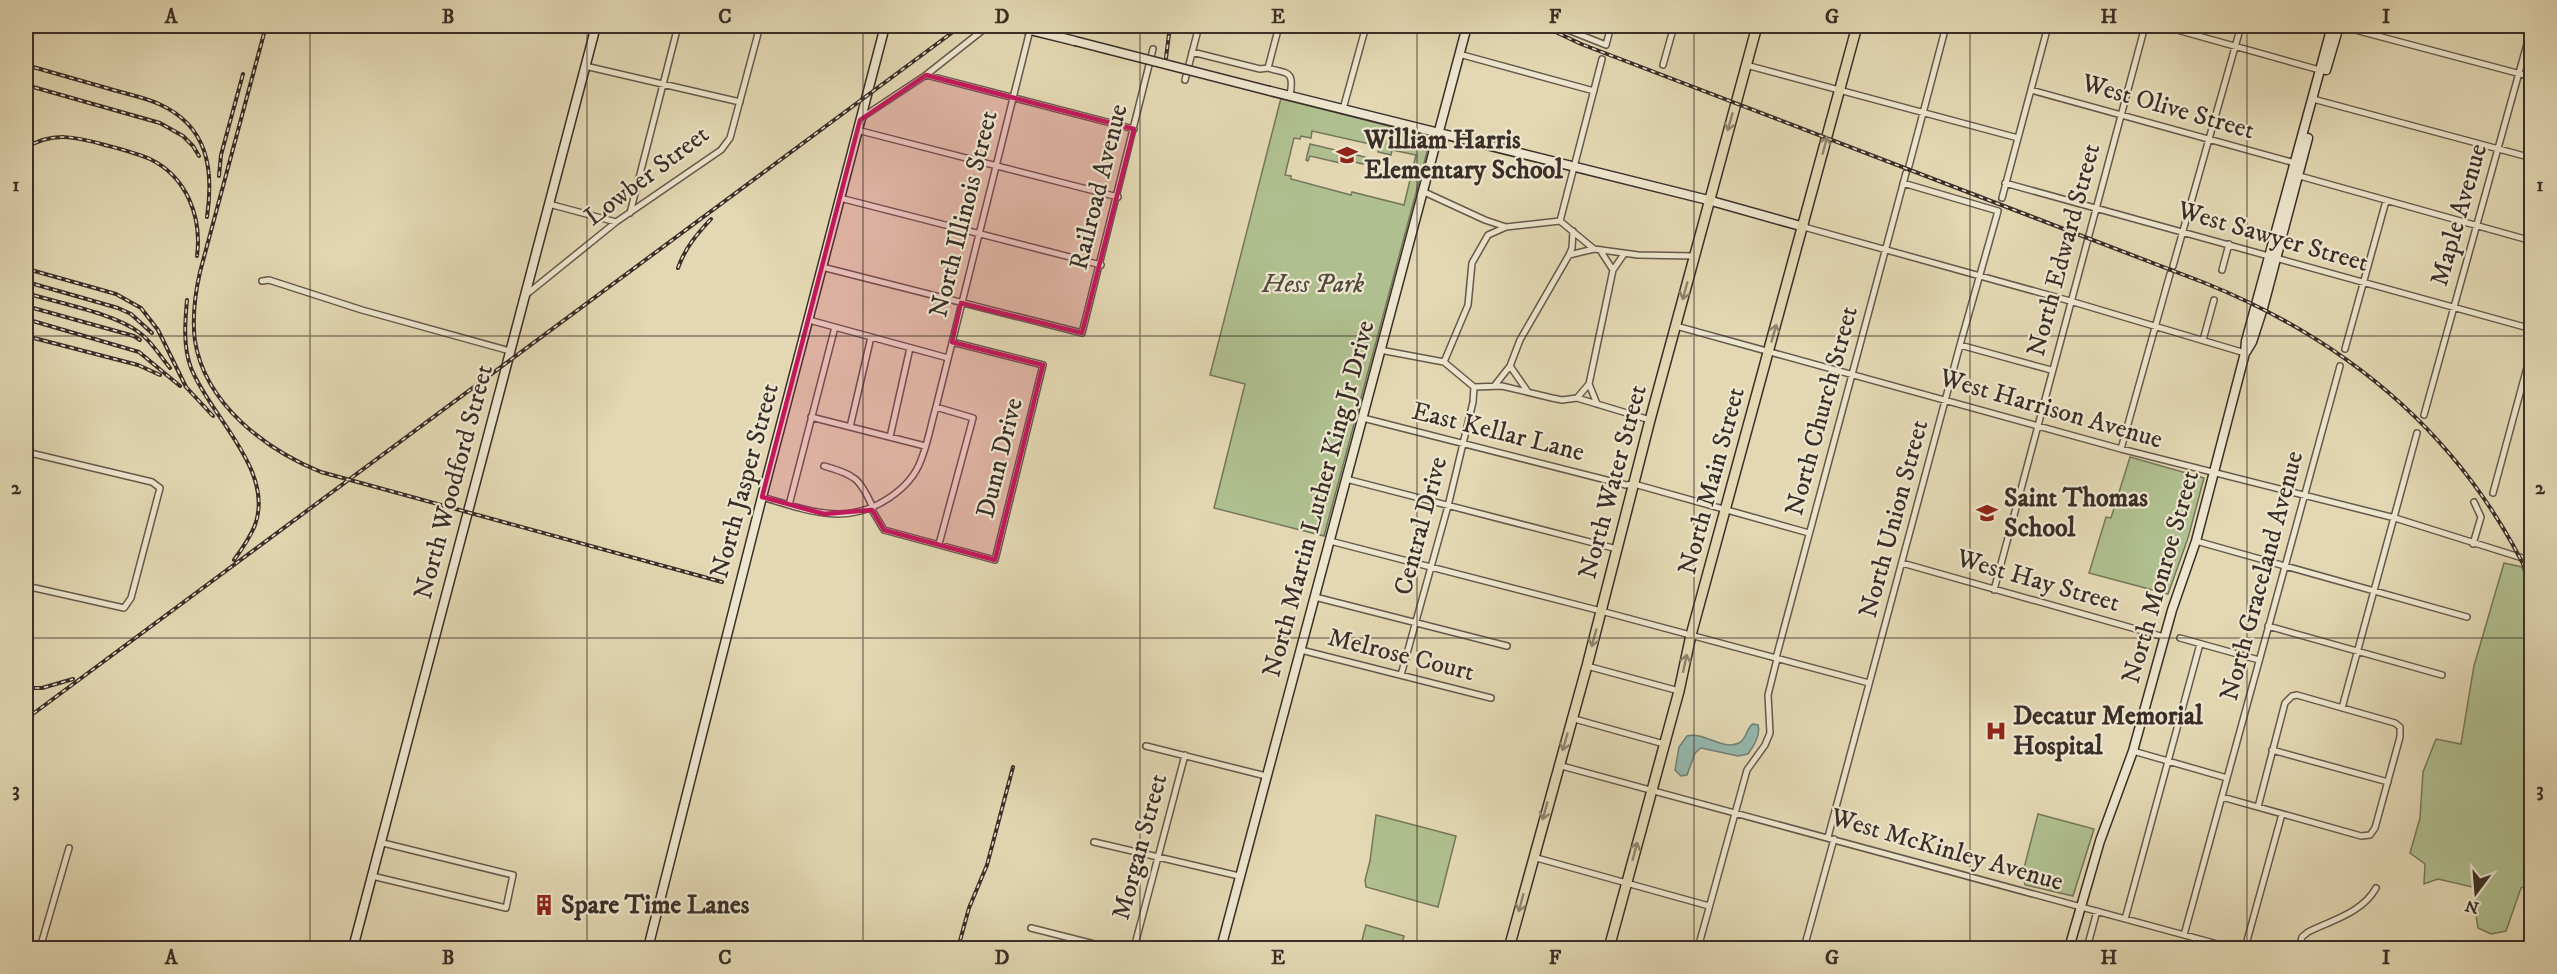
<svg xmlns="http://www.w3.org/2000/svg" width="2557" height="974" font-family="'IM FELL DW Pica',serif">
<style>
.green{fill:#b0bf8f;stroke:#75765c;stroke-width:1.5;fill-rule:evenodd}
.water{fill:#95b9af;stroke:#718179;stroke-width:1.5}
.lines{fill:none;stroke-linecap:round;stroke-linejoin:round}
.street-casing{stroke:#64584b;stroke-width:8}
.secondary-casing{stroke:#3a2e28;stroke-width:11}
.primary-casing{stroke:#3a2e28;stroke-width:12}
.street{stroke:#ede6ce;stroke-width:5}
.secondary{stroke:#ede6ce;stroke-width:8}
.primary{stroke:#e3d8b3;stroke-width:9}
.rail-casing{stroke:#3a2e28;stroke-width:4}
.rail{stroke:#ede6ce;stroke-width:1.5;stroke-dasharray:4.5;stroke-linecap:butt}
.secondary-bridge-casing{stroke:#3a2e28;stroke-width:11;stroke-linecap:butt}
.secondary-bridge{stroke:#ede6ce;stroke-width:8}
.oneway{stroke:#8e836e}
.marked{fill:#c2185b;fill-opacity:0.2;stroke:#c2185b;stroke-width:4.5;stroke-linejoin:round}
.grid{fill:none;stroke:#3a2e28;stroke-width:1.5;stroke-opacity:0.55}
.labels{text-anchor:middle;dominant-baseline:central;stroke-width:4.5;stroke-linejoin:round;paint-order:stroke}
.street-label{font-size:26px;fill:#3a2e28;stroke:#ede6ce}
.poi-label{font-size:26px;font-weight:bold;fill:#3a2e28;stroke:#ede6ce;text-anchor:start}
.park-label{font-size:26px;font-style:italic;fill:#524b3d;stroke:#ede6ce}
.neatline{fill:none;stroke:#3a2e28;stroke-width:2}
.grid-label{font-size:20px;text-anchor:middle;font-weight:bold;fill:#3a2e28}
</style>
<rect width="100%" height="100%" fill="#e3d8b3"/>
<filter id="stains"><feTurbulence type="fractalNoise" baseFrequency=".00333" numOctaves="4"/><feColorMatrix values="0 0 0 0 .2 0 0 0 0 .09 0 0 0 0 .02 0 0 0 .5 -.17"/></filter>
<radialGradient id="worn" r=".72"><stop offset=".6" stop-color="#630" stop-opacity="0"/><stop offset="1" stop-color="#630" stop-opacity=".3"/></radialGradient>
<path class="green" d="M1281 98 1431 137 1324 536 1214 508 1245 384 1210 375ZM1312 131 1379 146 1378 152 1391 155 1392 150 1416 155 1404 205 1352 192 1351 195 1291 179V176L1285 175 1294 138 1300 139 1301 136 1311 138Z
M1310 144 1365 157 1363 164 1346 160 1345 164 1310 156 1308 161 1306 160Z
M2130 457 2204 478 2188 538 2168 594 2089 573 2106 517 2111 518Z
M2504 563 2522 567 2531 591 2532 884 2521 888 2506 931 2491 934 2478 928 2475 909 2477 888 2438 879 2424 884 2425 864 2410 853 2420 818 2423 772 2436 739 2461 744 2474 666Z
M2038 814 2094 829 2073 896 2025 885 2023 872Z
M1376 815 1456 836 1438 907 1366 887 1365 880 1370 861Z
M1366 925 1404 936 1401 948H1360Z"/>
<path class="water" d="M1753 724 1758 725C1761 735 1754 746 1748 754L1738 756 1701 748 1695 753 1687 775 1681 776 1675 770 1679 747 1687 736C1704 731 1722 751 1739 743 1747 739 1746 728 1753 724Z"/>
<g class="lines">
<defs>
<path id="street" d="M1279 26 1268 68C1286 74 1295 69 1290 95
M1558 26 1606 45 1611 26
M2163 26 2323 71
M2340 26 2532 77
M1192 52 1260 69 1268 68
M1459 54 1594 91
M1663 65 1674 26
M1746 65 2018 138
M585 66 740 102
M926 75 1134 129
M1185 80 1199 26
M2031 90 2295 163
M2313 99 2532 158
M1343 109 1366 26
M861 118 926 75 988 26
M857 130 1118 197
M1909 166 1946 26
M2296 175 2532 241
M2005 183 2532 329
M1422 191 1485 220 1506 227 1560 221 1594 249 1638 255 1694 256
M840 198 1101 265
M2002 198 2048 26
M549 204 616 222
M630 213 678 26
M1560 221 1602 59
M1804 227 2070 301 2245 353
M1600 250 1613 270
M1569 255 1594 249
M2173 266 2241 26
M822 267 1082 333 1153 49
M2222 270 2229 244
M262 281 269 280 362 310 510 351
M527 294 616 222 721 150 730 138 760 26
M809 320 948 358
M1676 326 2121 449 2395 518 2532 561
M2203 340 2214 300
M1960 345 2051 370
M2345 349 2386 201
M1380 350 1444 362 1474 387 1502 386 1552 398 1562 400 1577 398 1650 420
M1444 362 1468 305 1472 263 1488 235 1506 227
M1510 366 1528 392
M1589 384 1597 404
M1495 385 1510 366 1520 340 1569 255 1572 248 1573 231
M1577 398 1589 384 1613 270 1624 254
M936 407 973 418 939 544
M2424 415 2532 26
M811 417 925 446
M1363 418 1626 485 1634 484 1809 533
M850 427 871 337
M890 437 910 348
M2121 449 2170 274
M26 452 152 482 160 488 131 598 124 608 26 586
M824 466C855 475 860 478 873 508
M1346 479 1617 549
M2493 493 2532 349
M762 497C807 510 846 527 889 498 904 488 915 477 921 460 928 443 931 424 936 407L1030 30
M789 505 835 327
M872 510 884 530 995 560 1043 365 952 342
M1330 541 1601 611 1869 683
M2196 541 2467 617
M2473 544 2481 517 2474 502
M1902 563 2164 637
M1994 590 2145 26
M1315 597 1507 646
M2268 626 2442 675
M2180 638 2259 660
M1301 650 1491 698
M1776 658 1906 173
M1587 666 1679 691
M1401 675 1448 506 1473 402 1474 387
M2342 708 2417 433
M1571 718 1664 744
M1146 746 1266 776
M2272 750 2388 782
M2133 751 2227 778
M1558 765 2232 948
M2222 797 2361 836 2370 835 2375 828 2400 737V727L2395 723 2297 695 2292 696 2285 703 2258 807
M1828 837 1960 345 1998 211 1903 183
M1094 842 1239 876
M1533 857 1709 906
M372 876 506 908 513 875 383 843
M2125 919 2200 644
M1031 928 1110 948
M2184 935 2340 366
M40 948 69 848
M1134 948 1185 755
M1698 948 1747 770 1765 745 1770 733 1768 695 1777 659
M1804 948 1834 839
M2087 948 2097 911
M2245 948 2282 814
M2299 948 2302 937 2308 932C2332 920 2362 913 2376 888"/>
<path id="secondary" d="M1014 26 1075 41
M2326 70 2339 26
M1270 91 1708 200 1804 227
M2246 352 2252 342 2263 308 2308 138
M353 948 596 26
M648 948 762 497 885 26
M1221 948 1467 26
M2069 948 2100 841 2133 751 2172 610 2196 541 2245 353 2246 341 2332 26"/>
<path id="primary" d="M1509 948 1587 666 1650 420 1757 26
M1609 948 1679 691 1691 635 1857 26"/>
</defs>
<use href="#street" class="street-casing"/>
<use href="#secondary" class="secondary-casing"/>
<use href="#primary" class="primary-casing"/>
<use href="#street" class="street"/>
<use href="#secondary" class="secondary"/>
<use href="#primary" class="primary"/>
<defs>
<path id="rail" d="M266 26 200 272C195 294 192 318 195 341 205 404 266 450 321 472L722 582
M1543 26 1581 44 2205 283C2351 342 2464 438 2532 582
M1166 58 1170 26
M26 65C54 73 82 81 110 89 126 94 144 97 159 104 208 126 214 169 207 217
M26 85 160 123 183 136 193 146 199 156
M26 148C52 131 77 137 105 145 120 149 136 153 150 159 187 177 202 217 197 256
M219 176 221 155 243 74
M678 268C685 248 697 234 711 219
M31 270 116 294 141 308 158 330 186 387 213 416
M27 282 118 308 131 314 152 333
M26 293C58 303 114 313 140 333 152 342 160 356 170 368
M187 300C185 322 183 347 191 368 210 416 275 470 255 525 250 538 242 549 234 560
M26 306 134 336 140 340
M26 319 139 352 180 386
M26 336 138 365 160 375
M26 688H42L73 679
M26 719 961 26
M958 948 969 908 987 865 1013 767"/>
</defs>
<use href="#rail" class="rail-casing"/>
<use href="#rail" class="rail"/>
<defs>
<path id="secondary-bridge" d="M1075 41 1270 91"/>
</defs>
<use href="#secondary-bridge" class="secondary-bridge-casing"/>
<use href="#secondary-bridge" class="secondary-bridge"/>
</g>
<defs><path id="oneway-shaft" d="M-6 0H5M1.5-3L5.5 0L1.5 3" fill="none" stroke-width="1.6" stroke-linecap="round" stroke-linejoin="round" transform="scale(1.5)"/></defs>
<g class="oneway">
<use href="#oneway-shaft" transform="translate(1730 122) rotate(106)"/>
<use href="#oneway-shaft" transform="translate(1825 145) rotate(-75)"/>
<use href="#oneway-shaft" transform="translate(1685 291) rotate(105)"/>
<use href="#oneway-shaft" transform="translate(1774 333) rotate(-74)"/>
<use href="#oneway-shaft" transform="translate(1594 638) rotate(105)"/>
<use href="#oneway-shaft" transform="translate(1685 663) rotate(-78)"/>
<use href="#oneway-shaft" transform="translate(1565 742) rotate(106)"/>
<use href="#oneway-shaft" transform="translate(1545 811) rotate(105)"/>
<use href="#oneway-shaft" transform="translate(1635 851) rotate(-75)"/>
<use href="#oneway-shaft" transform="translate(1521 903) rotate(105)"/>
</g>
<path class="marked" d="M926 75 1134 129 1082 333 961 303 952 342 1043 365 995 560 884 530 872 510 824 514 762 497 860 120Z"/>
<path class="grid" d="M310 26V948M587 26V948M863 26V948M1140 26V948M1417 26V948M1694 26V948M1970 26V948M2247 26V948M26 336H2532M26 638H2532"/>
<defs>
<symbol id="school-bare" viewBox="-9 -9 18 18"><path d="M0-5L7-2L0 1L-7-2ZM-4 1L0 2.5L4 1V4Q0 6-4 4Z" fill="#8f2418" stroke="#ede6ce" stroke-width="2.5" paint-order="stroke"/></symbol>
<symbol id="hospital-bare" viewBox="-9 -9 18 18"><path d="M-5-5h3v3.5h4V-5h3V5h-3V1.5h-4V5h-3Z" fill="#8f2418" stroke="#ede6ce" stroke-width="2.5" paint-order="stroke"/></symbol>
<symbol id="building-bare" viewBox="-9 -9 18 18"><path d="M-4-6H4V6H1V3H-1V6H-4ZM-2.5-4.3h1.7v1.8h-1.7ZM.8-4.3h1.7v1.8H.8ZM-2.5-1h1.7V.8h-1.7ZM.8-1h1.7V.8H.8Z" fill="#8f2418" stroke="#ede6ce" stroke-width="2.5" paint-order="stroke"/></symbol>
</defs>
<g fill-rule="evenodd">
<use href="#school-bare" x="1332" y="140" width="30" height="30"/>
<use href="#school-bare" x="1972" y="498" width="30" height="30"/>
<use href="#hospital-bare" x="1981" y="716" width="30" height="30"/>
<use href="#building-bare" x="529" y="890" width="30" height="30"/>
</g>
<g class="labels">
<g class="street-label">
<text transform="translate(2168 107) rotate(16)">West Olive Street</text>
<text transform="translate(647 176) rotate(-37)">Lowber Street</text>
<text transform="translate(1099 187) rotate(-76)">Railroad Avenue</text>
<text transform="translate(964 214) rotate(-76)">North Illinois Street</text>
<text transform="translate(2459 215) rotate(-74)">Maple Avenue</text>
<text transform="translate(2273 237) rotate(16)">West Sawyer Street</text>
<text transform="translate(2064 250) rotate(-75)">North Edward Street</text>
<text transform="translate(2051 409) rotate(16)">West Harrison Avenue</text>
<text transform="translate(1822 411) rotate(-75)">North Church Street</text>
<text transform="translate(1498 432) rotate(14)">East Kellar Lane</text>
<text transform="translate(1000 458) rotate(-76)">Dunn Drive</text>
<text transform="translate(745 481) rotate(-75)">North Jasper Street</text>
<text transform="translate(1712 481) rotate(-75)">North Main Street</text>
<text transform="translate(454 482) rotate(-75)">North Woodford Street</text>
<text transform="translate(1613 482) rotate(-75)">North Water Street</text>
<text transform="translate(1319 499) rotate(-75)">North Martin Luther King Jr Drive</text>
<text transform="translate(1894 519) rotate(-75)">North Union Street</text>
<text transform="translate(1421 526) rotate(-75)">Central Drive</text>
<text transform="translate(2262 576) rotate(-75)">North Graceland Avenue</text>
<text transform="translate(2161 577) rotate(-74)">North Monroe Street</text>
<text transform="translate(2038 581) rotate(16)">West Hay Street</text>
<text transform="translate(1401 655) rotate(14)">Melrose Court</text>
<text transform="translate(1140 847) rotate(-75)">Morgan Street</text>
<text transform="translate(1947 850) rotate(16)">West McKinley Avenue</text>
</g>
<g class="poi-label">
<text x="1364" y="140">William Harris<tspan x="1364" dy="30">Elementary School</tspan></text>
<text x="2004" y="498">Saint Thomas<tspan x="2004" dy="30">School</tspan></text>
<text x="2013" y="716">Decatur Memorial<tspan x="2013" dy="30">Hospital</tspan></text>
<text x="561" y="905">Spare Time Lanes</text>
</g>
<g class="park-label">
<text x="1313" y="284">Hess Park</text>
</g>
</g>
<rect width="2557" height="974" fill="none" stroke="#e3d8b3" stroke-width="66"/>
<g transform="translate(2476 893) rotate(196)" stroke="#ede6ce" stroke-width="4.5" paint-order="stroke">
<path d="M0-4.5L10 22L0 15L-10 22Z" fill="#3a2e28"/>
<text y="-9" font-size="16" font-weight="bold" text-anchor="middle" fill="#3a2e28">N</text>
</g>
<rect x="33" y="33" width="2491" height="908" class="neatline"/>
<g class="grid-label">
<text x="171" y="23">A</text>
<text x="448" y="23">B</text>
<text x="725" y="23">C</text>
<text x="1002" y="23">D</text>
<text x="1278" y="23">E</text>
<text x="1555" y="23">F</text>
<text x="1832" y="23">G</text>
<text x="2109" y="23">H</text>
<text x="2386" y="23">I</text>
<text x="16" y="191">1</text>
<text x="2540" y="191">1</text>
<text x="16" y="494">2</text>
<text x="2540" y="494">2</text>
<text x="16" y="796">3</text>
<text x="2540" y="796">3</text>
<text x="171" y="964">A</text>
<text x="448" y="964">B</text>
<text x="725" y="964">C</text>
<text x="1002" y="964">D</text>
<text x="1278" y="964">E</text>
<text x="1555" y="964">F</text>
<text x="1832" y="964">G</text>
<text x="2109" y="964">H</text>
<text x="2386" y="964">I</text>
</g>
<rect width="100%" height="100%" filter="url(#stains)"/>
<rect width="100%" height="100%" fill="url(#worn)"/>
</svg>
